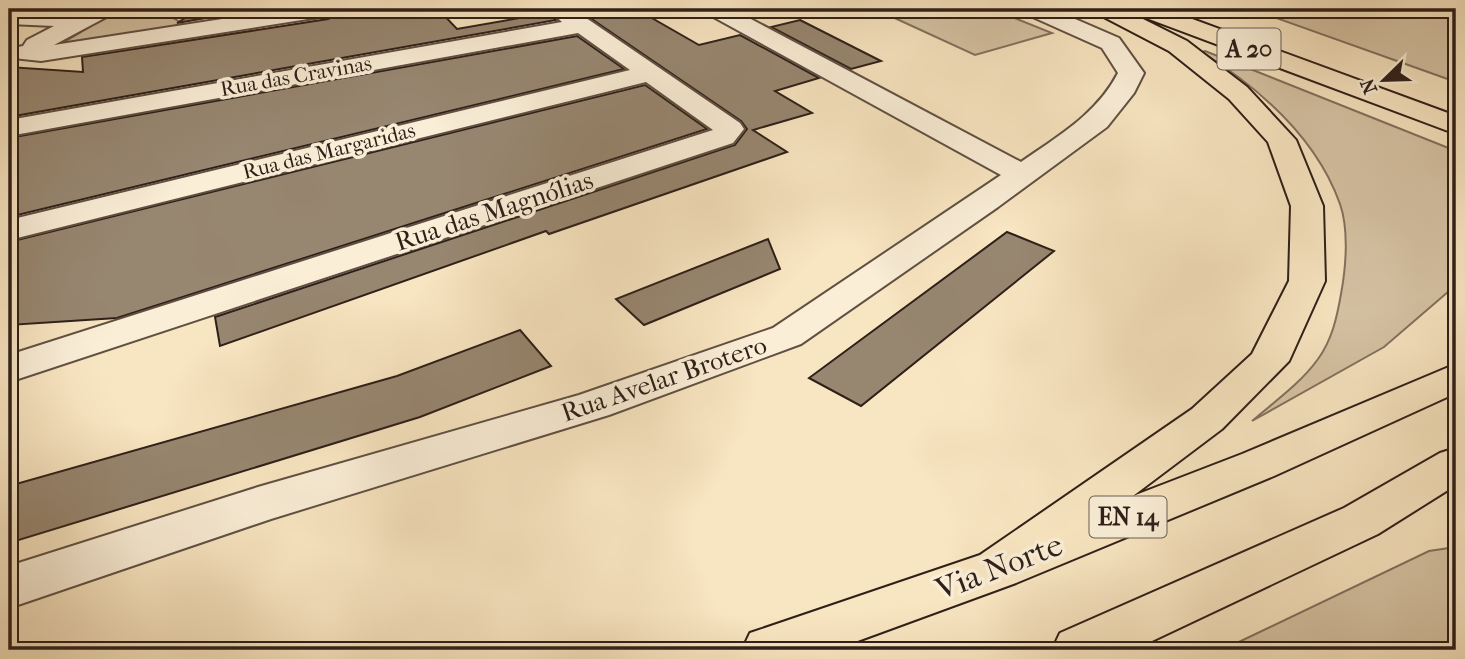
<svg xmlns="http://www.w3.org/2000/svg" width="1465" height="659" font-family="'IM FELL French Canon',serif">
<style>
.green{fill:#d6c3a4;stroke:#82715e;stroke-width:2}
.building{fill:#978670;stroke:#2e1f19;stroke-width:2}
.lines{fill:none;stroke-linecap:round;stroke-linejoin:round}
.minor-casing{stroke:#605043;stroke-width:4}
.highway-casing{stroke:#2e1f19;stroke-width:4}
.minor{fill:#faeed7;fill-rule:evenodd}
.highway{fill:#f8e5c1;fill-rule:evenodd}
.labels{text-anchor:middle;dominant-baseline:central;stroke-width:7;stroke-linejoin:round;paint-order:stroke}
.far-street-label{font-size:21px;fill:#2e1f19;stroke:#faeed7}
.shield{fill:#faeed7;stroke:#6b5d52;stroke-width:2}
.shield-label{font-size:24px;font-weight:bold;fill:#2e1f19}
.street-label{font-size:26px;fill:#2e1f19;stroke:#faeed7}
.near-street-label{font-size:32px;fill:#2e1f19;stroke:#faeed7}
</style>
<rect width="100%" height="100%" fill="#f8e5c1"/>
<filter id="stains"><feTurbulence type="fractalNoise" baseFrequency=".00286" numOctaves="4"/><feColorMatrix values="0 0 0 0 .2 0 0 0 0 .09 0 0 0 0 .02 0 0 0 .5 -.17"/></filter>
<radialGradient id="worn" r=".72"><stop offset=".6" stop-color="#630" stop-opacity="0"/><stop offset="1" stop-color="#630" stop-opacity=".3"/></radialGradient>
<path class="green" d="M119 9H157L187 26 58 46Z
M875 9H992L1052 33 975 55Z
M1251 9H1456V82Z
M1205 51 1456 151V285L1384 347 1252 421C1274 402 1301 383 1318 359 1332 340 1337 317 1341 294 1346 267 1349 230 1340 204 1317 139 1259 88 1202 52Z
M1456 547V650H1222L1429 551Z"/>
<path class="building" d="M200 9H258L177 23Z
M368 9H424L427 12 439 10 457 29 548 13 556 20 9 117V67L83 72 82 57 328 19 338 14Z
M577 9H636L699 45 740 35 819 78 775 91 812 113 753 130 787 152 549 234 546 231 220 346 215 317 735 145 747 129 741 121Z
M800 20 881 61 851 69 771 27Z
M577 36 624 69 9 217V138Z
M645 85 707 129 117 318 9 325V242Z
M1007 232 1054 251 861 406 809 378Z
M768 239 780 269 644 325 616 299Z
M520 330 551 366 420 417 9 543V486L397 376Z"/>
<g class="lines">
<defs>
<path id="minor" d="M87 9H115L112 14 54 45 286 9H338L335 14 327 16 41 61 13 58 10 53 13 48 23 46 27 40 54 26 9 24V10L79 13Z
M548 9H573L740 123 744 129 733 143 9 382V355L713 130 646 82 9 240V220L630 70 578 33 9 136V120L562 22Z
M705 9H732L1021 162C1058 136 1097 114 1118 73L1102 48 1026 14 1023 9H1052L1119 38 1144 73 1134 93 1107 127 998 207 801 344 609 415 271 519 9 608V566L258 487 579 395 773 328 1001 175 708 14Z"/>
<path id="highway" d="M1095 9H1123L1187 41 1247 87 1296 140 1323 206 1325 281 1289 361 1222 429 1133 496 1242 454 1456 364V393L1274 476 1016 583 833 650H742L750 633 980 555 1192 409 1252 354 1289 281 1291 206 1268 142 1229 99 1169 51 1098 14Z
M1149 9H1165L1456 116V134L1149 19 1146 14Z
M1456 448V485L1378 534 1133 650H1052L1060 633 1344 508 1440 453Z"/>
</defs>
<use href="#minor" class="minor-casing"/>
<use href="#highway" class="highway-casing"/>
<use href="#minor" class="minor"/>
<use href="#highway" class="highway"/>
</g>
<g class="labels">
<g class="far-street-label">
<text transform="translate(296 76) rotate(-10)">Rua das Cravinas</text>
<text transform="translate(329 151) rotate(-14)">Rua das Margaridas</text>
</g>
<g class="shield">
<rect x="1217.5" y="28.5" width="63" height="41" rx="5"/>
<rect x="1089.5" y="496.5" width="77" height="41" rx="5"/>
</g>
<g class="shield-label">
<text x="1249" y="49">A 20</text>
<text x="1128" y="517">EN 14</text>
</g>
<g class="street-label">
<text transform="translate(494 211) rotate(-18)">Rua das Magnólias</text>
<text transform="translate(664 379) rotate(-19)">Rua Avelar Brotero</text>
</g>
<g class="near-street-label">
<text transform="translate(999 567) rotate(-21)">Via Norte</text>
</g>
</g>
<rect width="1465" height="659" fill="none" stroke="#f8e5c1" stroke-width="35"/>
<rect x="10" y="10" width="1444" height="638" fill="none" stroke="#2e1f19" stroke-width="3.5"/>
<rect x="18" y="18" width="1430" height="624" fill="none" stroke="#2e1f19" stroke-width="2"/>
<g transform="translate(1384 80) rotate(247)" stroke="#faeed7" stroke-width="5" paint-order="stroke">
<path d="M0-5L12 26L0 18L-12 26Z" fill="#2e1f19"/>
<text y="-10" font-size="19" font-weight="bold" text-anchor="middle" fill="#2e1f19">N</text>
</g>
<rect width="100%" height="100%" filter="url(#stains)"/>
<rect width="100%" height="100%" fill="url(#worn)"/>
</svg>
